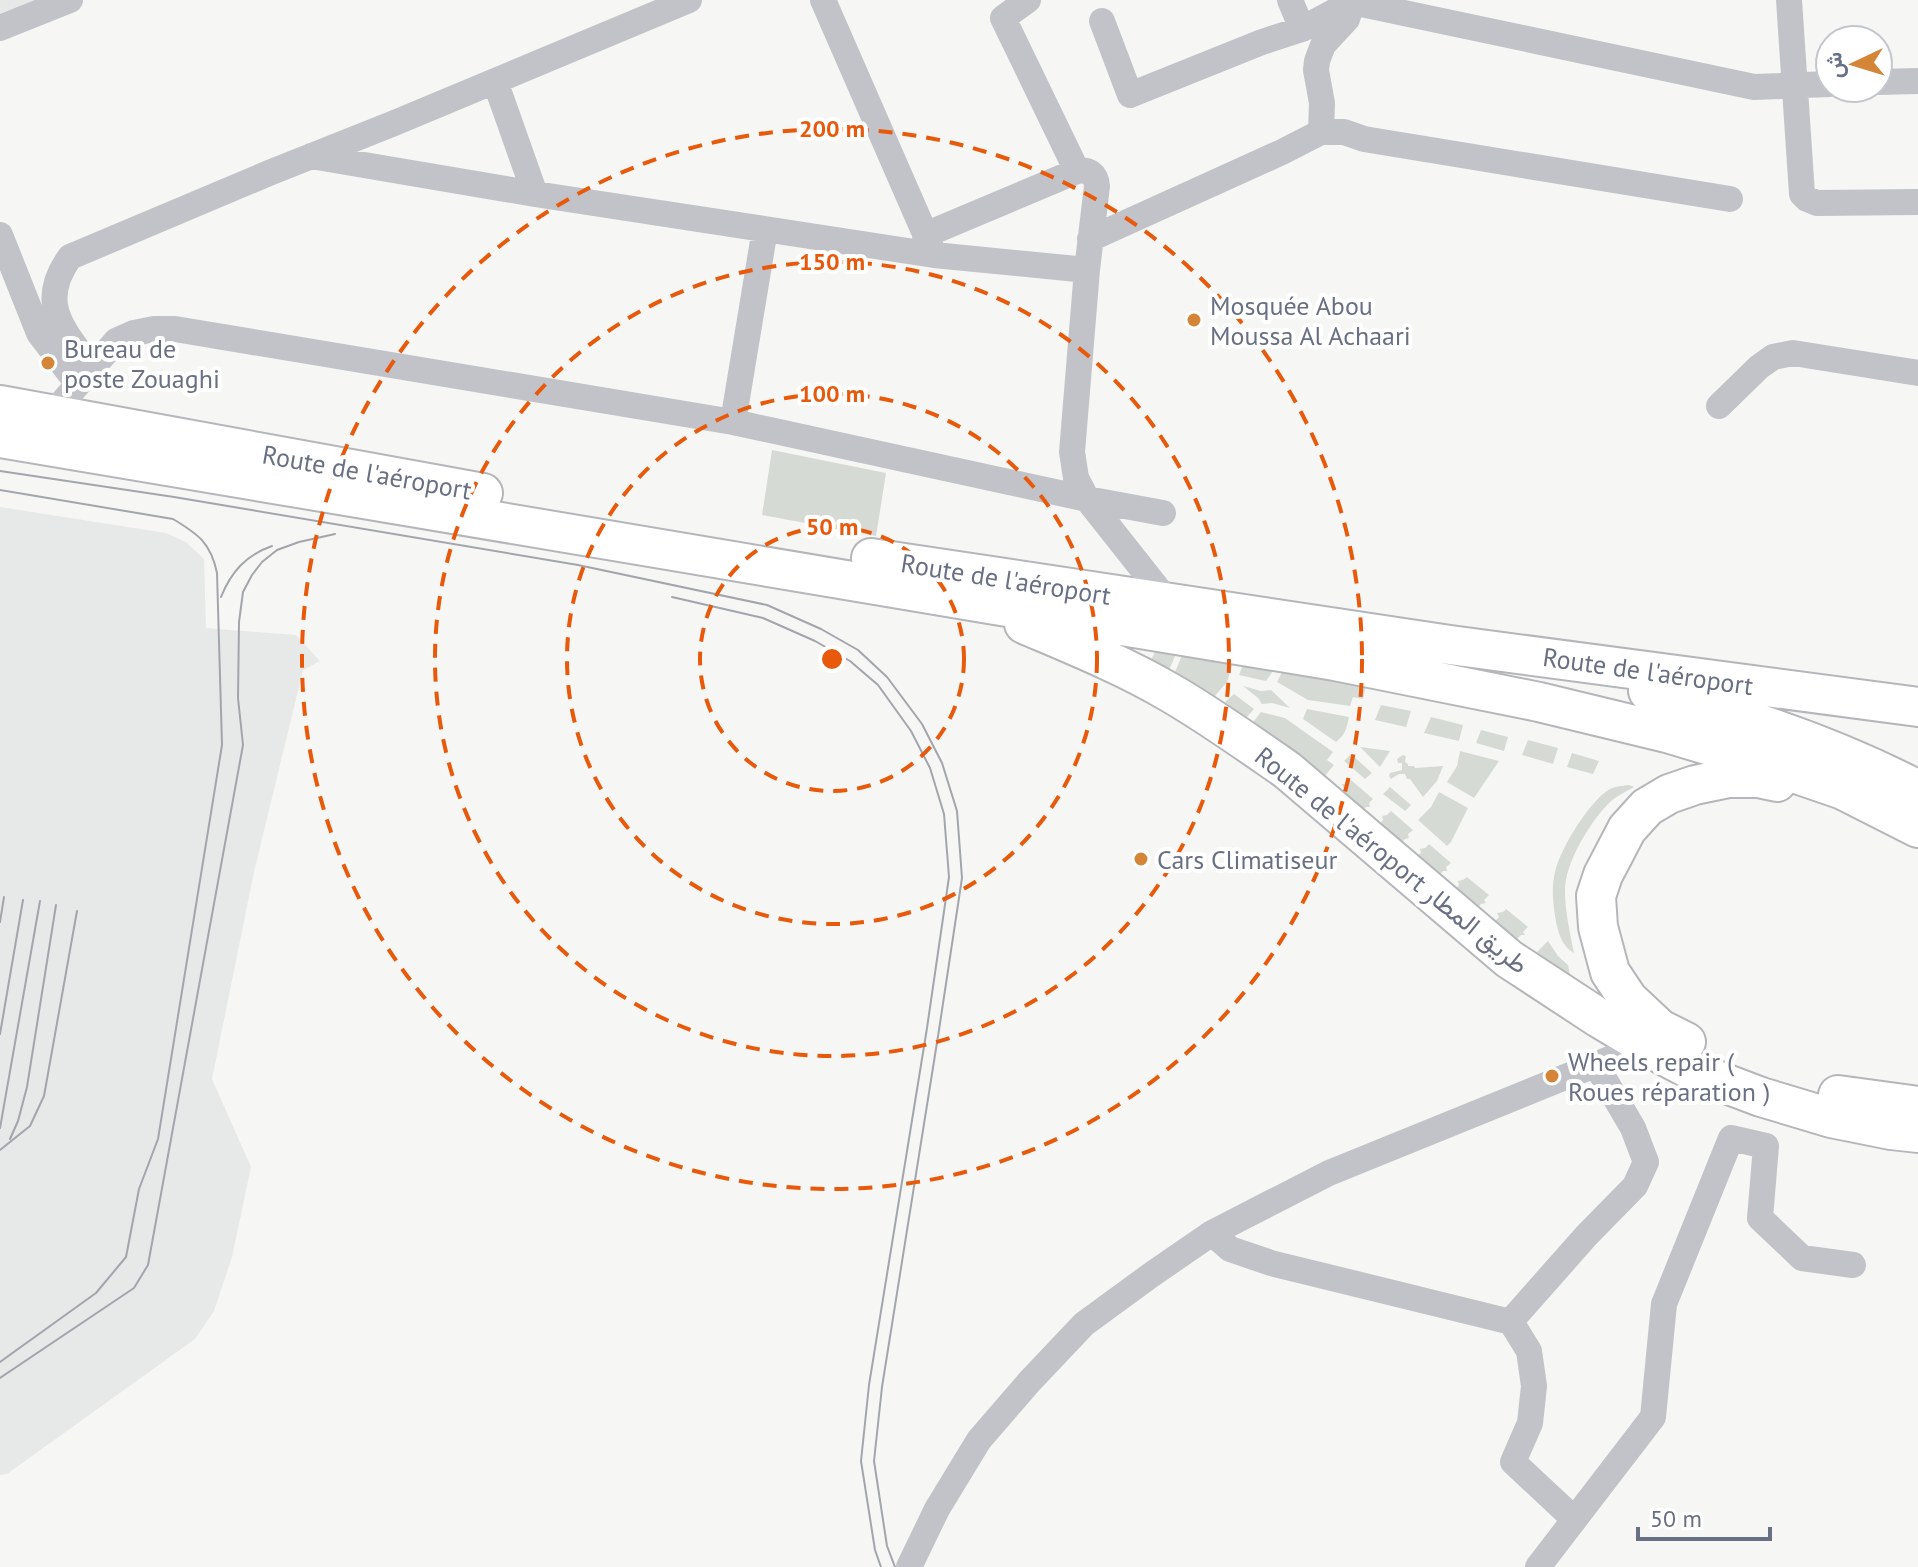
<svg xmlns="http://www.w3.org/2000/svg" width="1918" height="1567" font-family="'PT Sans',Vazirmatn,sans-serif">
<style>
.built{fill:#e7e8e8}
.green{fill:#d5dbd4}
.lines{fill:none;stroke-linecap:round;stroke-linejoin:round}
.highway-casing{stroke:#b4b6ba;stroke-width:42}
.minor{stroke:#c1c3c8;stroke-width:26}
.highway{stroke:#fff;stroke-width:38}
.tram{stroke:#a3a5ad;stroke-width:2}
.ring{fill:none;stroke:#e8590c;stroke-width:4;stroke-dasharray:14 10}
.poi-dot{fill:#d48537;stroke:#fff;stroke-width:3}
.labels{text-anchor:middle;dominant-baseline:central;stroke-width:8;stroke-linejoin:round;paint-order:stroke}
.poi-label{font-size:26px;fill:#697083;stroke:#fff;text-anchor:start}
.street-label{font-size:26px;fill:#697083;stroke:#fff}
.centre{fill:#e8590c;stroke:#fff;stroke-width:4}
.ring-label{font-size:24px;text-anchor:middle;font-weight:bold;fill:#e8590c;stroke:#fff;stroke-width:8;stroke-linejoin:round;paint-order:stroke}
</style>
<rect width="100%" height="100%" fill="#f6f7f4"/>
<path class="built" d="M0 0H42L0 16Z
M0 507 166 533 186 542 204 559 206 628 296 635 320 661 303 670 254 872 212 1079 251 1167 232 1257 214 1311 195 1339 7 1474 0 1475Z"/>
<path class="green" d="M772 450 886 473 876 536 762 515Z
M1155 652 1176 654 1169 670 1151 660Z
M1182 655 1233 663 1227 682 1214 697 1175 672Z
M1243 665 1273 671 1266 681 1239 675Z
M1282 672 1366 686 1363 699 1353 697 1350 706 1308 700 1277 682Z
M1243 686 1261 691 1271 690 1290 708 1272 703 1262 704 1258 698Z
M1234 694 1254 709 1246 718 1225 702Z
M1381 705 1411 711 1406 727 1375 720Z
M1307 709 1349 717C1347 728 1345 735 1336 742L1303 719Z
M1261 712 1285 718 1333 752 1327 760 1334 765 1324 777 1253 722Z
M1431 717 1463 725 1459 741 1424 733Z
M1481 730 1508 737 1504 751 1476 743Z
M1528 740 1558 748 1553 764 1522 755Z
M1360 747 1390 751 1380 767Z
M1460 751 1499 761 1474 798 1447 782 1457 766Z
M1572 753 1599 761 1593 774 1567 767Z
M1351 754 1372 773 1365 779 1344 761Z
M1403 755 1406 756 1405 762 1408 764V766H1414L1415 768 1443 766 1437 781 1423 797 1410 779H1407L1405 774H1399L1391 779 1389 776 1390 773 1402 770V763H1398L1397 759Z
M1351 780 1373 799 1369 803 1370 807H1366L1362 811 1340 792 1344 789 1342 784H1348Z
M1629 785 1634 787C1625 792 1615 797 1608 804 1589 824 1565 863 1565 891 1565 911 1570 933 1574 953 1562 946 1559 935 1556 922 1553 905 1551 888 1555 872 1560 849 1590 800 1610 789 1616 786 1622 786 1629 785Z
M1390 787 1411 805 1405 811 1383 794Z
M1439 792 1468 808 1451 842 1447 846 1418 820 1431 807Z
M1391 811 1413 830 1408 834 1409 838 1405 839 1402 842 1380 824 1383 820 1382 816 1387 815Z
M1429 844 1451 863 1446 867 1447 871H1443L1439 875 1417 856 1421 853 1420 849 1425 848Z
M1467 877 1489 895 1484 900 1486 903 1481 904 1478 907 1455 889 1459 885 1458 881 1463 880Z
M1506 909 1528 927 1523 932 1525 935H1521L1517 939 1495 921 1499 917 1497 913 1503 912Z
M1548 941 1558 956 1568 965 1571 980 1536 953Z"/>
<g class="lines">
<defs>
<path id="highway" d="M0 405 483 493
M0 438 995 605 1335 661 1539 702 1667 733 1747 757 1843 790 1918 828
M871 558 1450 645 1918 707
M1024 624C1073 645 1123 665 1169 692 1209 715 1248 743 1287 770L1509 959 1599 1018 1644 1045 1695 1072 1761 1097 1831 1118 1891 1130 1918 1133
M1648 691C1741 715 1832 745 1918 790
M1686 1042 1660 1029 1628 999 1610 972 1598 927 1596 896 1603 875 1627 829 1647 807 1669 794 1695 785 1729 778H1758L1777 782
M1838 1095 1918 1106"/>
</defs>
<use href="#highway" class="highway-casing"/>
<path class="minor" d="M823 0 933 252
M1028 0 1003 18 1077 171
M1290 0 1302 29
M1789 0 1802 194 1807 199 1817 203 1918 202
M1102 21 1130 95 1262 42 1302 29 1352 2 1754 87 1830 84
M0 28 70 0
M495 81 535 194
M1878 82 1918 81
M1321 132 1322 103 1316 70 1317 61 1323 45 1347 19 1353 0
M311 156 535 194 934 255 1087 270
M0 235 39 333 78 384
M925 235 1077 171C1089 169 1096 174 1097 186L1087 270 1072 452 1076 478 1087 499 1170 604
M1090 239 1282 152 1321 132H1344L1364 139 1730 199
M92 369C64 330 36 304 70 257L269 173 392 124 689 0
M1719 406 1759 367 1773 357 1793 353 1918 373
M52 414 116 341 134 333 154 329H175L733 422 1087 499 1163 513
M733 422 765 229
M1212 1233 1230 1249 1271 1263 1511 1322 1529 1351 1534 1386 1530 1423 1513 1462 1574 1519
M1510 1322 1586 1236 1635 1186 1646 1162 1633 1128 1596 1065
M909 1567 937 1509 979 1440 1030 1381 1084 1324 1151 1275 1212 1233 1329 1173 1644 1045 1652 1037
M1538 1567 1653 1417 1664 1304 1731 1138 1766 1146 1760 1218 1802 1258 1853 1265"/>
<use href="#highway" class="highway"/>
<path class="tram" d="M0 471 174 497 578 565 767 605 821 629 858 650 887 677 922 724 942 763 957 811 962 878 939 1030 882 1387 874 1461 887 1546 895 1567
M0 490 173 519C198 534 211 543 217 573L222 745 158 1139 139 1189 126 1257 96 1293 0 1362
M221 597C231 572 246 555 272 546
M672 597 763 618 815 641 850 661 878 685 911 731 930 768 944 814 949 877 927 1028 869 1385 861 1461 875 1550 881 1567
M0 922 4 897
M0 1034 23 900
M0 1128 40 901
M10 1139 18 1121 27 1087 56 905
M0 1150 30 1126 44 1096 77 911
M0 1378 134 1288 148 1265 243 745 238 698 239 622 243 592 252 575 262 562 277 550 299 542 335 534"/>
</g>
<g class="ring">
<circle cx="832" cy="659" r="132"/>
<circle cx="832" cy="659" r="265"/>
<circle cx="832" cy="659" r="397"/>
<circle cx="832" cy="659" r="530"/>
</g>
<g class="poi-dot">
<circle cx="1194" cy="320" r="8"/>
<circle cx="48" cy="363" r="8"/>
<circle cx="1141" cy="859" r="8"/>
<circle cx="1552" cy="1076" r="8"/>
</g>
<g class="labels">
<g class="poi-label">
<text x="1210" y="305">Mosquée Abou<tspan x="1210" dy="30">Moussa Al Achaari</tspan></text>
<text x="64" y="348">Bureau de<tspan x="64" dy="30">poste Zouaghi</tspan></text>
<text x="1157" y="859">Cars Climatiseur</text>
<text x="1568" y="1061">Wheels repair (<tspan x="1568" dy="30">Roues réparation )</tspan></text>
</g>
<g class="street-label">
<text transform="translate(367 472) rotate(10)">Route de l'aéroport</text>
<text transform="translate(1006 579) rotate(9)">Route de l'aéroport</text>
<text transform="translate(1648 671) rotate(8)">Route de l'aéroport</text>
<text transform="translate(1392 860) rotate(39)">Route de l'aéroport طريق المطار</text>
</g>
</g>
<circle cx="832" cy="659" r="12" class="centre"/>
<g class="ring-label">
<text x="832" y="137">200 m</text>
<text x="832" y="270">150 m</text>
<text x="832" y="402">100 m</text>
<text x="832" y="535">50 m</text>
</g>
<g transform="translate(1854 64) rotate(266)"><circle r="38" fill="#ffffff" stroke="#c3c6cd" stroke-width="2"/>
<path d="M0-6L14 30L0 20L-14 30Z" fill="#d48537"/>
<text y="-12" font-size="22" font-weight="bold" text-anchor="middle" fill="#697083">ش</text>
</g>
<path d="M1638 1527v12h132v-12" fill="none" stroke="#697083" stroke-width="4"/>
<text x="1650" y="1527" font-size="24" fill="#697083" stroke="#ffffff" stroke-width="6" paint-order="stroke">50 m</text>
</svg>
